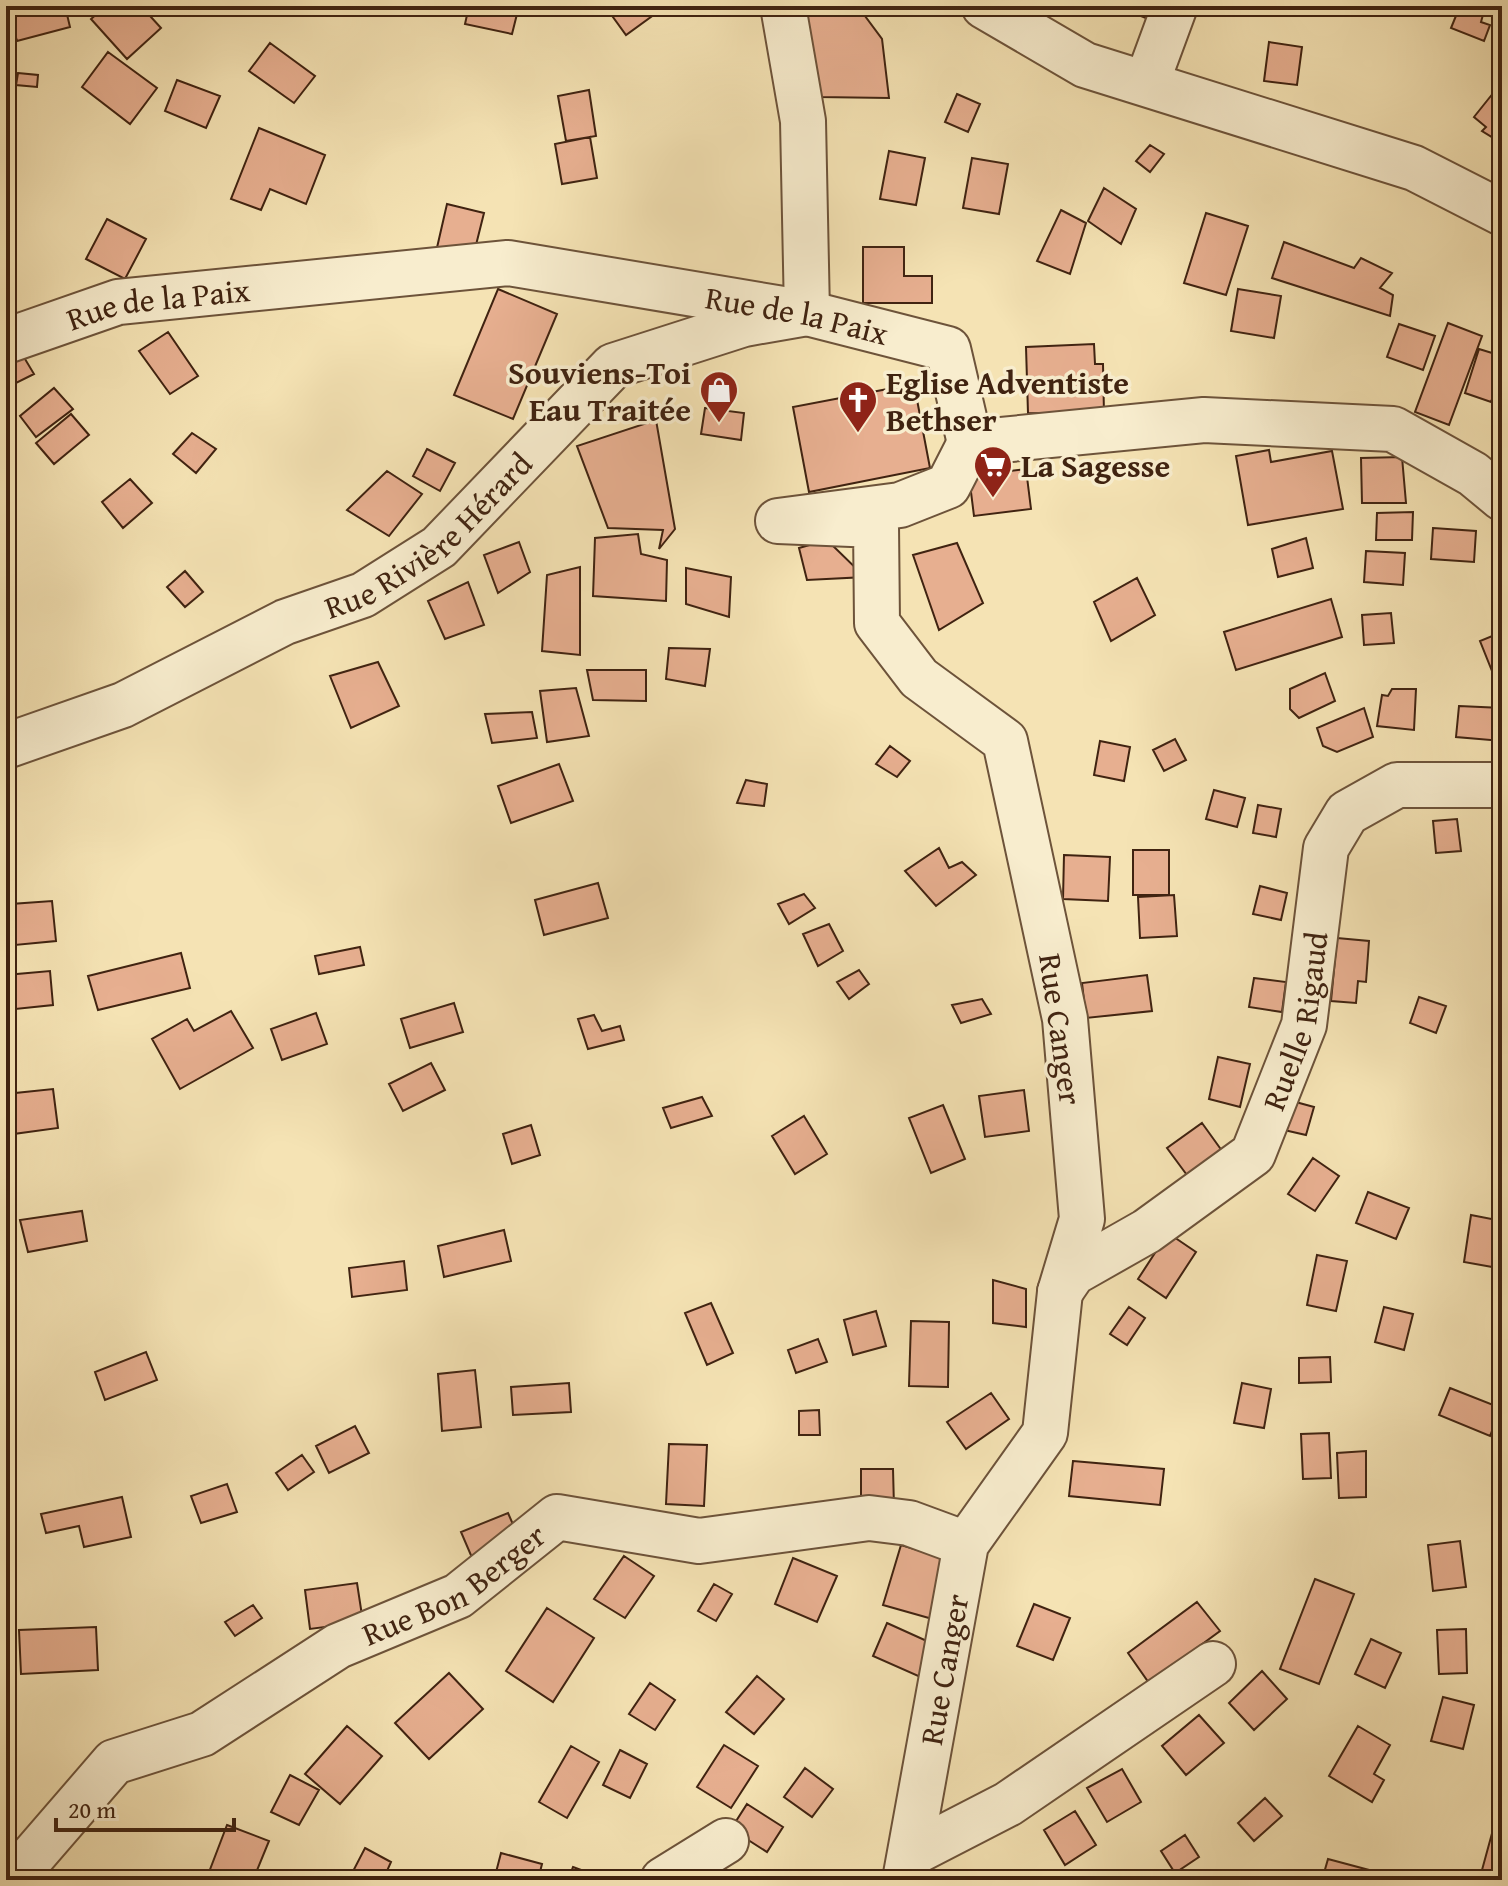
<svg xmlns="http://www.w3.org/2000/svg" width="1508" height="1886" font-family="'Gentium Book Plus',serif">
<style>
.building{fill:#e7af90;stroke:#402311;stroke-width:2}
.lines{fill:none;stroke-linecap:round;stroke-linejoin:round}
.minor-casing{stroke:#6d533a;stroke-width:48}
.tertiary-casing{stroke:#6d533a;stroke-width:48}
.minor{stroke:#f8edce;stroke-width:44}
.tertiary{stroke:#f8edce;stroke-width:44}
.labels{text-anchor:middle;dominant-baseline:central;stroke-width:7;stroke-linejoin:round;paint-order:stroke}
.street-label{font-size:32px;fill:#402311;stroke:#f8edce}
.poi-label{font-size:32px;font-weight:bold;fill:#402311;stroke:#f8edce;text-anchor:start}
</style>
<rect width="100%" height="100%" fill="#f5e3b4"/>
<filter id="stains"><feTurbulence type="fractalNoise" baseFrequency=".0025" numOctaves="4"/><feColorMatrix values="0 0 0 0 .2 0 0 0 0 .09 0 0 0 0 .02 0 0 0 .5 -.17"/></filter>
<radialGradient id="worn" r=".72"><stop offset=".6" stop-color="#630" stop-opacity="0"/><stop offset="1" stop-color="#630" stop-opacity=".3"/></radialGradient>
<path class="building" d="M26 6H65L70 27 17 41 8 10Z
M106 6H141L161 28 127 59 91 19Z
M469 6H519L512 34 465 24Z
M605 6H666L626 35Z
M805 6 859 8 882 39 889 98 818 97Z
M1117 6H1168L1160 24Z
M1460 6 1484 11 1481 22 1490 25 1484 41 1451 28Z
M1269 42 1302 47 1297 85 1264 81Z
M270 43 315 76 294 103 249 71Z
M108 52 157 88 130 124 82 87Z
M18 73 38 75 37 87 16 85Z
M177 80 220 96 206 128 165 111Z
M1502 82V158L1498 141 1482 131 1486 127 1474 117Z
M589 90 596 136 566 141 558 96Z
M957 94 980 104 968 132 945 122Z
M259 128 325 155 306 204 270 189 261 210 231 199Z
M590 137 597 178 562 184 555 144Z
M1150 145 1164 154 1150 172 1136 161Z
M889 151 925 158 916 205 880 199Z
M972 158 1008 164 999 214 963 208Z
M1104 188 1136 209 1121 244 1088 221Z
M447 204 484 213 472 261 436 252Z
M1061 210 1086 223 1070 274 1037 261Z
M1206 213 1248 226 1226 295 1184 283Z
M107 219 146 239 125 279 86 259Z
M1284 242 1354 268 1361 258 1392 273 1380 288 1393 295 1390 316 1272 278Z
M863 247H904V276H932V303H863Z
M498 289 557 314 513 419 454 395Z
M1238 289 1281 296 1274 338 1231 331Z
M1448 323 1482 336 1449 425 1415 412Z
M1399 324 1435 336 1423 370 1387 357Z
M168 332 198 376 170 394 139 351Z
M16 344 34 374 6 388V350Z
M1094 344 1095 364H1103L1104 414 1028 413 1026 347Z
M1479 349 1502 356V370L1491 402 1465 393Z
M914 384 930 468 809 492 793 407Z
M54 388 73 409 36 437 20 416Z
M705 408 744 413 741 440 701 434Z
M71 414 89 435 54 464 36 443Z
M656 420 675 529 659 549 663 530 608 528 577 446Z
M192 433 216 449 196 473 173 454Z
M427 449 455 463 440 491 413 476Z
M1269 450 1271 462 1332 451 1343 509 1248 525 1236 456Z
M1402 457 1406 503H1362L1361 458Z
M1026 469 1031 509 974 516 969 476Z
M387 471 422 494 389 536 347 510Z
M130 479 152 503 123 528 102 502Z
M1413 512 1412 540H1376L1377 513Z
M1433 528 1476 531 1474 562 1431 559Z
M638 534 641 554 667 560 666 601 593 596 595 538Z
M1306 538 1313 568 1278 577 1272 549Z
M827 540 865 577 807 580 799 548Z
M519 542 530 572 498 593 484 555Z
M957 543 983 603 939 630 913 555Z
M1366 551 1405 553 1403 585 1364 582Z
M580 567V655L542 651 547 575Z
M686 568 731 577 729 617 686 604Z
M185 571 203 592 185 607 167 587Z
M1137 578 1155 615 1111 641 1094 602Z
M468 582 484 625 445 639 428 601Z
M1331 599 1342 637 1236 670 1224 632Z
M1391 613 1394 643 1364 645 1362 615Z
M1502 632V667L1492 671 1480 641Z
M669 648 710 649 705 686 666 679Z
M378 662 399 706 351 728 330 676Z
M587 670H646V701L593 700Z
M1325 673 1335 701 1299 718 1290 709V689Z
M576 688 589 736 547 742 540 691Z
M1392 689H1416L1414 730 1377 726 1382 695 1388 696Z
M1459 706 1502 708V741L1456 737Z
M1364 708 1373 737 1337 752 1323 746 1317 728Z
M532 712 537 738 492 743 485 714Z
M1175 739 1186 760 1164 771 1153 750Z
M1100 741 1130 747 1124 781 1094 775Z
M890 746 910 761 897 777 876 764Z
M559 764 573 801 511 823 498 786Z
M746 780 767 784 764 806 737 803Z
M1214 790 1245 798 1237 827 1206 819Z
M1258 805 1281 809 1276 837 1253 833Z
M1457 819 1461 851 1436 853 1433 821Z
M939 848 949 868 962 862 976 875 936 906 905 871Z
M1133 850H1169V895H1133Z
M1064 855 1110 857 1108 901 1063 899Z
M598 883 608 918 544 935 535 900Z
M1260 886 1287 893 1281 920 1253 914Z
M804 894 815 908 789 924 778 904Z
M1174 895 1177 936 1140 938 1138 897Z
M52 901 56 941 15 945 11 904Z
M829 924 843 951 818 966 803 934Z
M1337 938 1369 941 1366 982 1358 981 1356 1003 1331 1001Z
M360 947 364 965 319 974 315 956Z
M181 953 190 988 98 1010 88 976Z
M859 970 869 984 849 999 837 982Z
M50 971 53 1005 6 1010V975Z
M1147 975 1152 1011 1086 1018 1082 983Z
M1254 978 1286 982 1282 1012 1249 1007Z
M1419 997 1446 1006 1436 1033 1410 1023Z
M982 999 991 1014 961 1023 952 1005Z
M454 1003 463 1032 410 1048 401 1019Z
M231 1011 253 1048 180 1089 152 1039 187 1019 194 1031Z
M316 1013 327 1044 282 1060 271 1029Z
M594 1015 602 1031 620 1026 624 1040 588 1049 578 1019Z
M1218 1057 1250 1064 1240 1107 1209 1099Z
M431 1063 445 1090 403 1111 389 1084Z
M53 1089 58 1128 6 1135V1094Z
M1024 1090 1029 1131 985 1137 979 1096Z
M702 1097 712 1116 671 1128 663 1108Z
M1292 1101 1314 1107 1306 1135 1284 1130Z
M943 1105 965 1159 931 1173 909 1118Z
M804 1116 827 1154 795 1174 772 1136Z
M1202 1123 1230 1162 1195 1186 1167 1148Z
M531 1125 540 1155 512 1164 503 1134Z
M1313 1158 1339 1176 1315 1211 1288 1194Z
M1368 1192 1409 1208 1396 1239 1356 1223Z
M82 1211 87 1241 28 1252 20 1220Z
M1471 1215 1502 1221 1498 1268 1464 1262Z
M504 1230 511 1261 444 1277 438 1246Z
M1168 1233 1196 1252 1166 1298 1138 1279Z
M1317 1255 1347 1261 1336 1311 1307 1305Z
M404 1261 407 1290 352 1297 349 1268Z
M993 1280 1026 1289V1327L993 1323Z
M711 1303 733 1353 707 1365 685 1313Z
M1129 1307 1145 1318 1127 1345 1110 1334Z
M1384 1307 1413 1314 1404 1350 1375 1342Z
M876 1311 886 1346 853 1355 844 1320Z
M911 1321 949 1322 948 1387 909 1386Z
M818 1339 827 1362 796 1373 788 1350Z
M146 1352 157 1380 105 1400 95 1372Z
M1330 1357 1331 1382 1299 1383V1358Z
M475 1370 481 1427 442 1431 438 1374Z
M569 1383 571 1412 513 1415 511 1387Z
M1242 1383 1271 1389 1264 1428 1234 1423Z
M1450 1388 1501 1408 1490 1436 1439 1415Z
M991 1393 1009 1419 966 1449 947 1422Z
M819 1410 820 1435H799V1411Z
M355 1426 369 1453 329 1473 316 1446Z
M1329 1433 1331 1478 1303 1479 1301 1434Z
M669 1444 707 1445 704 1506 666 1504Z
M1366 1451V1497L1339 1498 1337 1453Z
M302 1455 314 1472 288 1490 276 1473Z
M1073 1461 1164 1469 1160 1505 1069 1496Z
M861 1469H893L894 1507H861Z
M227 1484 237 1512 201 1523 191 1496Z
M122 1497 131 1537 84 1547 79 1526 46 1533 41 1514Z
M508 1513 529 1561 482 1581 461 1532Z
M1460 1541 1466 1587 1433 1591 1428 1545Z
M901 1545 954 1561 936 1620 883 1605Z
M624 1556 654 1576 625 1618 594 1599Z
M793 1558 837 1576 817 1622 775 1604Z
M1315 1579 1354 1594 1319 1684 1280 1669Z
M357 1583 363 1622 310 1629 305 1590Z
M714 1584 732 1594 716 1621 698 1611Z
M1197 1602 1220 1631 1149 1683 1128 1653Z
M1034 1604 1070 1618 1053 1660 1017 1646Z
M253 1605 262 1618 235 1636 225 1622Z
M547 1608 594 1638 553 1702 506 1671Z
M887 1623 949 1651 934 1683 873 1656Z
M96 1627 98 1670 21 1674 19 1630Z
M1466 1629 1467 1673 1439 1674 1437 1630Z
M1371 1639 1401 1653 1385 1688 1355 1674Z
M1262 1671 1287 1699 1254 1730 1229 1703Z
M449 1673 483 1709 429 1759 395 1723Z
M757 1676 784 1699 754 1734 726 1712Z
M650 1683 675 1700 655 1730 629 1714Z
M1443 1697 1474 1705 1463 1749 1431 1741Z
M1199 1715 1224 1743 1186 1775 1162 1746Z
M347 1726 382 1756 340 1804 305 1774Z
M1358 1726 1390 1745 1374 1774 1384 1780 1372 1802 1329 1776Z
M724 1745 758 1766 731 1808 697 1787Z
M571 1746 599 1762 567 1818 539 1802Z
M620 1750 647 1764 630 1798 603 1785Z
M805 1768 833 1789 812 1817 784 1797Z
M1122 1769 1141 1802 1107 1822 1087 1788Z
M290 1775 319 1790 299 1825 271 1812Z
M1265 1798 1282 1816 1254 1841 1238 1823Z
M747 1804 783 1827 767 1852 731 1829Z
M1075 1811 1096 1845 1065 1865 1044 1830Z
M227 1825 269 1841 253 1880H206Z
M1494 1826 1502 1829V1876L1482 1870Z
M1185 1835 1199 1857 1175 1873 1161 1851Z
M365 1848 391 1862 383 1880 349 1879Z
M501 1853 542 1864 538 1880H494Z
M1328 1859 1399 1878 1398 1880H1322Z
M573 1867 595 1875 593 1880H568Z"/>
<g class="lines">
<defs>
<g id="minor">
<path d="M1147 82 1175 6"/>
<path id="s1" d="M6 341 118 302 508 263 807 313 948 349 970 443 1204 420 1393 429 1473 474 1502 498"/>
<path id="s2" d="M6 746 123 705 285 622 363 595 439 547 613 366 744 324 807 313 803 121 783 6"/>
<path id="s3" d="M1060 1292 1073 1273 1147 1231 1253 1154 1304 1025 1326 848 1347 813 1397 785H1502"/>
<path d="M911 1854 1008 1804 1213 1664"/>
<path id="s4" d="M12 1880 114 1762 202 1734 338 1646 458 1596 557 1517 699 1541 869 1518 909 1523 966 1544"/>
<path d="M663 1880 726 1841"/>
<path id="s5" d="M905 1880 966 1544 1045 1433 1060 1292 1082 1219 1065 1019 1005 741 919 678 877 623 876 525 778 521 900 505 948 486 970 443"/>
</g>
<path id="tertiary" d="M984 6 1085 65 1414 168 1502 213"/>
</defs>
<use href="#minor" class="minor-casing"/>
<use href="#tertiary" class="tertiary-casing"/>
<use href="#minor" class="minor"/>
<use href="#tertiary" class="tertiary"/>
</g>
<defs>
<symbol id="shop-pin" viewBox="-11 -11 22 30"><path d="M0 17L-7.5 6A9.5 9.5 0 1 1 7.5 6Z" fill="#8f2418" stroke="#f8edce"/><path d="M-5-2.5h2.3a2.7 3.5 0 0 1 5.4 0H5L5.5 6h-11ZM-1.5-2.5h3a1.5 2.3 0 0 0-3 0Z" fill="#fff"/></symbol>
<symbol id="church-pin" viewBox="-11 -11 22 30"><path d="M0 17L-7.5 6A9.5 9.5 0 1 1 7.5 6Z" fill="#8f2418" stroke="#f8edce"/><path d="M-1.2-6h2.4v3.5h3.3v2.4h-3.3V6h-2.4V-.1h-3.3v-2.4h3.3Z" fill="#fff"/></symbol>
<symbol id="supermarket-pin" viewBox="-11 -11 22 30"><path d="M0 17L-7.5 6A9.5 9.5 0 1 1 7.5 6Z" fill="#8f2418" stroke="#f8edce"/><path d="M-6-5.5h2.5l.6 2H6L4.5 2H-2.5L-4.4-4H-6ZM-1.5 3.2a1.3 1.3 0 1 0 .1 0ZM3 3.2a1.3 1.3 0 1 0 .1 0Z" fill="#fff"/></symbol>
</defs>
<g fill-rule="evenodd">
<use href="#shop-pin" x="697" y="368" width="44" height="60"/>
<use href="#church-pin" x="836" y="378" width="44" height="60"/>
<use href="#supermarket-pin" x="971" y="443" width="44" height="60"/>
</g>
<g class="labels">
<g class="street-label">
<text stroke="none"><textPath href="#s1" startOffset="158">Rue de la Paix</textPath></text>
<text stroke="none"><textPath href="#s1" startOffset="804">Rue de la Paix</textPath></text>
<text stroke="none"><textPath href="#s2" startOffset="476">Rue Rivière Hérard</textPath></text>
<text stroke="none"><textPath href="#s3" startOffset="380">Ruelle Rigaud</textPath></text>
<text transform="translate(1061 1029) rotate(82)">Rue Canger</text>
<text stroke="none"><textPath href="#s4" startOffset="542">Rue Bon Berger</textPath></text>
<text stroke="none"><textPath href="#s5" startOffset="214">Rue Canger</textPath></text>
</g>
<g class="poi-label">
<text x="691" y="372" text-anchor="end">Souviens-Toi<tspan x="691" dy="37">Eau Traitée</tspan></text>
<text x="886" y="382">Eglise Adventiste<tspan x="886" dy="37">Bethser</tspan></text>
<text x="1021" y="465">La Sagesse</text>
</g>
</g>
<rect width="1508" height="1886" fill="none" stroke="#f5e3b4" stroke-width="32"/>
<rect x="8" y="8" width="1492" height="1870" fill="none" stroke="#402311" stroke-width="4"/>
<rect x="16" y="16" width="1476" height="1854" fill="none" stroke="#402311" stroke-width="2"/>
<path d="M56 1818v12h178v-12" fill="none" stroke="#402311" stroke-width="4"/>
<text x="68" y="1818" font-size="24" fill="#402311" stroke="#f8edce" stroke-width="6" paint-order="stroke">20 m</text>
<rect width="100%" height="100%" filter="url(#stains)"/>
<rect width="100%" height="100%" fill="url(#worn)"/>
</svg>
